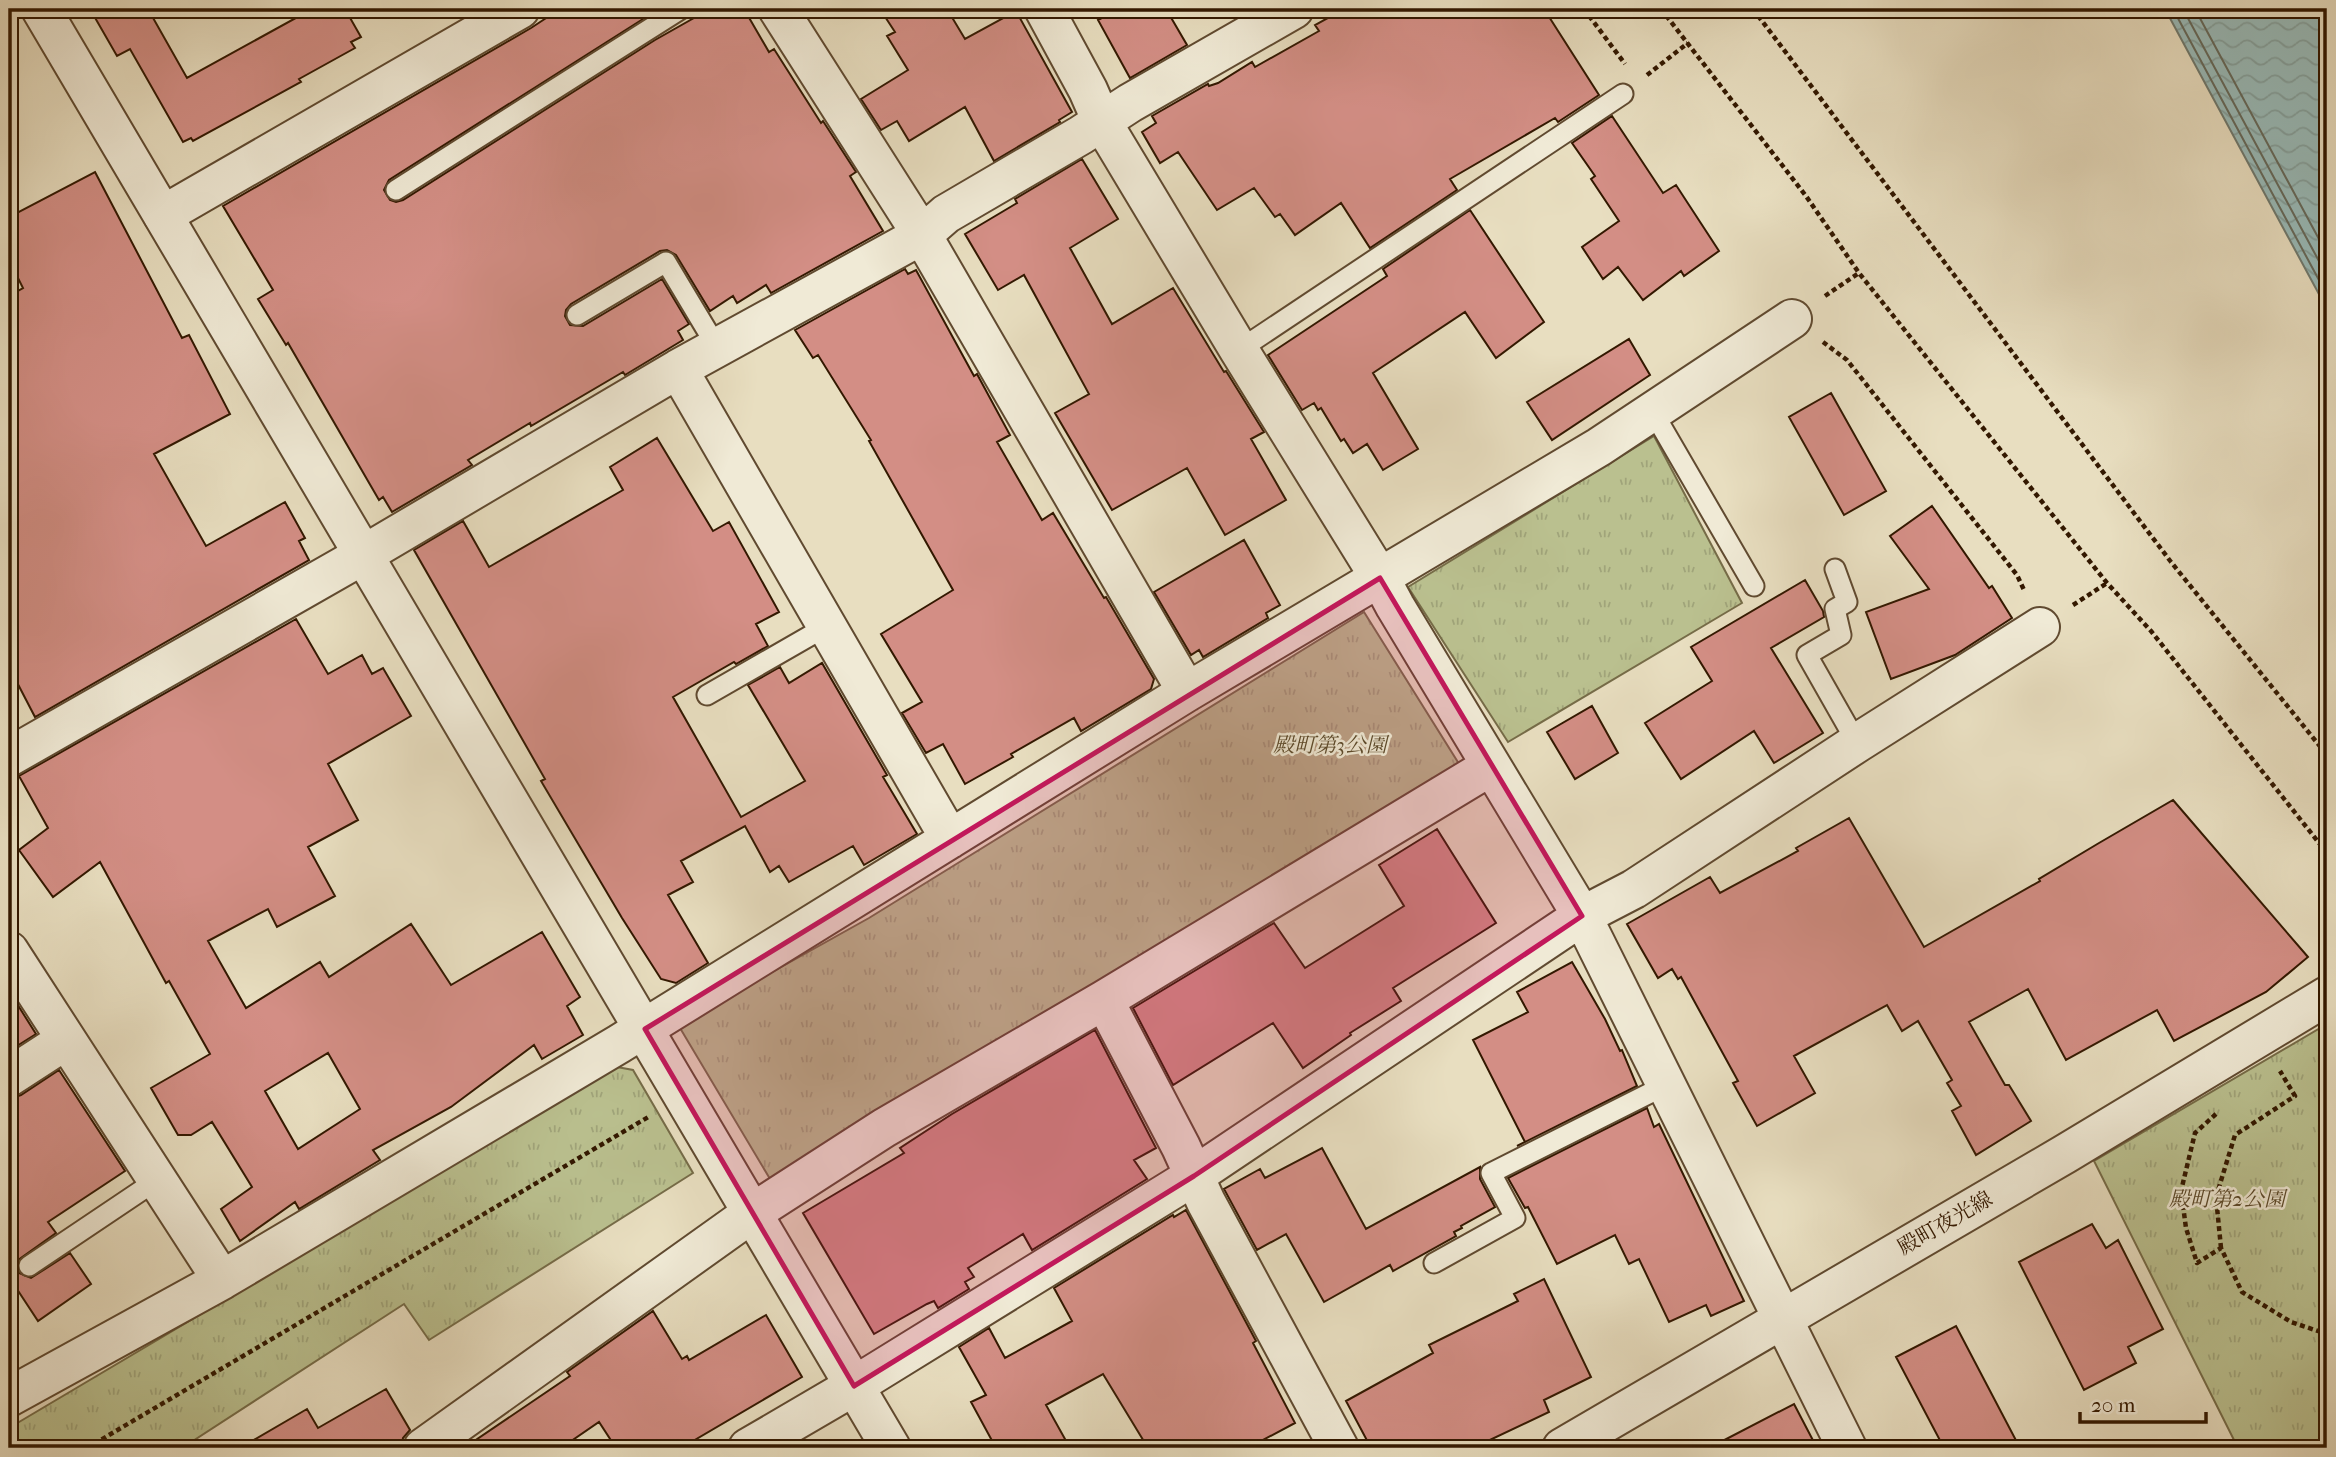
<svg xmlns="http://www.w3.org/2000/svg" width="2336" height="1457" font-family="'IM FELL French Canon','Noto Serif JP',serif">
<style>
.grass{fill:url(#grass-tufts);stroke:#766c48;stroke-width:2}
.water{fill:url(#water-waves);stroke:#707a6f;stroke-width:2}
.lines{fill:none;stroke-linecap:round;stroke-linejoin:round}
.shore{stroke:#666a5c;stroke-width:2}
.building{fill:#d38e85;stroke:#331800;stroke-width:2;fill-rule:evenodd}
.service-casing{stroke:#604a30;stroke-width:23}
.minor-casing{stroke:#604a30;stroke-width:42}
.tertiary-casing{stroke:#604a30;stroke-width:42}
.path{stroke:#331800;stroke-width:4.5;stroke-dasharray:5 3.5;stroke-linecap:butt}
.service{stroke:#f0ead6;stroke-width:19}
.minor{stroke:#f0ead6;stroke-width:38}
.tertiary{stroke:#f0ead6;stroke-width:38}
.marked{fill:#c2185b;fill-opacity:0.2;stroke:#c2185b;stroke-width:5;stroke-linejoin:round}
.labels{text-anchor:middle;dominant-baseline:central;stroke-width:5;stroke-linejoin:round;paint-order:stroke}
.park-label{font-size:21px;font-style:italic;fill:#5c4a2b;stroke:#f0ead6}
.street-label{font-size:21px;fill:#331800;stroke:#f0ead6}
</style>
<defs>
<pattern id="grass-tufts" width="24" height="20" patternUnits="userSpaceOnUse" patternTransform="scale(1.75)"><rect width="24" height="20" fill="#bac08f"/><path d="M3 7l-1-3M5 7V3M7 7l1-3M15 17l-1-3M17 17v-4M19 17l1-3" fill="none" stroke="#a0a47a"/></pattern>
<pattern id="water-waves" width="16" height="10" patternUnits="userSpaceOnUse" patternTransform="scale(1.75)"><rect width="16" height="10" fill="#99bbb9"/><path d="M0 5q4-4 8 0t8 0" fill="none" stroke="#84a09d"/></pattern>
</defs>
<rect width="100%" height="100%" fill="#e8dec0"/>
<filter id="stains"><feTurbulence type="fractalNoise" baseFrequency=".00286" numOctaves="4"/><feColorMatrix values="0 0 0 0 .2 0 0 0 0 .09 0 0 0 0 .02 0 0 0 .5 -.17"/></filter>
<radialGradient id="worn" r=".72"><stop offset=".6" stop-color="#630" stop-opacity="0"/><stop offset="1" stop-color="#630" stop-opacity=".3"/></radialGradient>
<path class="grass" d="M1654 436 1742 603 1508 742 1408 587Z
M1364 612 1466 775 776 1189 680 1028 695 1015 869 918Z
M2327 1024V1448H2238L2094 1161Z
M617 1067 633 1070 693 1173 429 1340 404 1304 182 1448H9V1428Z"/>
<path class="water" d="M2165 9H2327V309Z"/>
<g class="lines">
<path class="shore" d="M2173 9 2327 295
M2183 9 2327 276
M2195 9 2327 254"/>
</g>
<path class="building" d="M90 9H148L187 78 312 9H345L361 37 351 42 355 48 299 79 301 82 193 141 191 138 183 142 130 49 117 56Z
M560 9H637L643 19 389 180 384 190 390 200 396 202 403 200 655 40 710 9H744L769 52 774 49 821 123 823 121 856 172 850 176 883 231 771 293 766 285 737 303 733 296 710 311 676 255 667 250 660 251 571 304 566 310 565 316 570 325 583 326 662 279 689 324 678 331 683 340 625 375 623 372 531 426 530 423 468 460 472 465 392 512 383 497 379 500 288 343 286 345 258 299 273 290 223 206 531 28Z
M880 9H947L965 39 1016 11 1072 112 1059 120 1060 122 994 161 965 107 909 141 897 121 881 130 861 99 908 70 887 36 895 32Z
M1118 9H1166L1187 45 1130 78 1098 20Z
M1344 9H1544L1599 95 1558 122 1555 118 1450 179 1457 190 1370 248 1341 203 1295 235 1280 214 1275 217 1254 188 1217 210 1178 152 1160 163 1142 132 1156 123 1152 116 1208 84 1209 86 1218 83 1252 62 1255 67 1319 31 1315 25Z
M1612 116 1663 193 1676 185 1719 251 1684 276 1681 271 1643 300 1618 267 1603 279 1582 247 1619 221 1591 179 1595 176 1572 143Z
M1082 159 1118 219 1070 248 1112 324 1173 288 1224 372 1226 371 1264 432 1251 439 1286 500 1225 535 1187 468 1112 510 1055 413 1089 394 1024 275 998 290 965 234 1017 203 1015 199Z
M95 172 182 338 189 335 230 414 154 454 206 546 285 502 305 538 299 541 309 560 35 717 9 667V296L23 288 9 260V217Z
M1470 210 1544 322 1496 358 1465 312 1373 373 1418 449 1383 470 1367 444 1353 453 1344 439 1341 441 1321 408 1318 410 1314 403 1302 410 1268 355 1387 276 1383 269Z
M905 269 908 274 916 270 974 376 977 374 1010 435 997 442 1042 520 1053 513 1104 598 1106 597 1154 679 1151 689 1081 731 1074 718 1011 754 1013 757 965 784 943 744 926 753 902 713 922 702 881 634 953 590 869 441 871 440 818 355 813 358 795 330Z
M1629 339 1650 375 1552 440 1527 402Z
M1831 393 1886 491 1844 515 1789 417Z
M657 438 713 531 729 522 779 612 756 624 768 646 736 664 734 662 673 697 741 817 805 781 748 685 780 667 789 683 822 663 887 775 883 777 917 834 864 865 853 846 789 882 779 866 770 872 745 826 681 861 693 882 668 895 708 963 676 983 661 979 622 918 541 781 545 779 414 550 463 521 489 567 623 490 610 467Z
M1932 506 1989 588 1992 586 2012 618 1955 655 1891 679 1866 612 1929 589 1890 536Z
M1244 540 1280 605 1266 613 1268 618 1203 657 1199 650 1191 655 1154 592Z
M1805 580 1823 611 1824 617 1771 648 1823 733 1774 763 1754 731 1681 779 1645 723 1712 681 1691 647Z
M296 619 328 674 362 655 372 674 383 668 411 716 328 764 358 820 308 847 335 896 277 927 268 909 208 941 246 1008 320 962 329 977 411 924 451 985 542 932 580 997 567 1006 583 1035 542 1059 534 1045 451 1107 373 1150 380 1160 299 1209 295 1202 240 1241 221 1209 252 1187 212 1122 191 1135H178L151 1088 210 1054 169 981 166 983 100 862 53 897 19 850 48 828 19 776ZM328 1053 360 1109 298 1149 265 1091Z
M1592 706 1618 753 1575 779 1547 732Z
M2173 800 2308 957 2266 992 2174 1041 2157 1010 2066 1060 2028 989 1969 1022 2005 1085H2009L2031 1121 1976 1155 1952 1111 1961 1106 1947 1083 1952 1080 1918 1021 1902 1031 1887 1005 1794 1056 1815 1093 1757 1126 1733 1083 1738 1081 1681 977 1678 979 1672 969 1658 978 1627 924 1710 877 1720 893 1798 851 1796 848 1849 818 1924 947 2040 881 2039 879 2099 843Z
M1437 829 1496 923 1393 988 1401 1001 1350 1033 1351 1035 1303 1068 1273 1023 1173 1085 1133 1008 1274 923 1305 968 1404 906 1379 865Z
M1572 962 1605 1019 1620 1051 1622 1050 1637 1086 1517 1146 1525 1142 1473 1040 1528 1012 1517 992Z
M9 991 36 1034 9 1051Z
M1095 1030 1156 1148 1134 1160 1147 1179 1032 1250 1023 1234 968 1268 974 1277 965 1282 969 1289 938 1308 934 1301 927 1304 874 1334 803 1213 904 1153 900 1148 952 1114Z
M59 1070 125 1171 48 1222 56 1233 18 1260 17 1268 19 1273 31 1278 70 1253 91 1284 38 1321 9 1277V1099L21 1095Z
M1647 1108 1654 1127 1659 1124 1744 1301 1711 1316 1706 1305 1669 1322 1639 1259 1629 1264 1615 1235 1557 1264 1528 1207 1525 1208 1508 1178Z
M1322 1148 1366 1229 1480 1167V1179L1495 1207 1461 1226 1462 1228 1454 1232 1456 1236 1393 1271 1390 1265 1324 1302 1286 1234 1257 1250 1224 1189 1260 1169 1265 1178Z
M1186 1210 1256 1341 1253 1343 1295 1423 1248 1448H1148L1103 1374 1046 1405 1070 1448H996L971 1402 986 1395 959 1347 989 1328 1005 1358 1072 1321 1054 1288 1173 1215 1174 1217Z
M2092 1224 2106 1248 2118 1240 2163 1329 2128 1347 2136 1363 2084 1390 2019 1262Z
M1544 1279 1591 1377 1544 1400 1549 1412 1473 1448H1371L1346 1401 1433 1353 1429 1345 1518 1301 1514 1294Z
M653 1311 682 1359 687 1356 689 1360 766 1315 802 1377 681 1448H616L599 1422 561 1448H464L570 1376 567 1372Z
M1956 1326 2020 1448H1944L1896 1357Z
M386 1389 410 1430 403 1438 401 1448H240L307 1409 318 1428Z
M1794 1404 1817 1448H1709Z"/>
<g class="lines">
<defs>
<path id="service" d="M396 190 681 9
M577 315 666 262 718 349
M1239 350 1623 94
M1653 412 1754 586
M1835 569 1847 602 1835 609 1841 635 1807 655 1857 743
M707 695 827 626
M1434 1263 1515 1218 1491 1173 1666 1085
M29 1266 157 1180"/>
<path id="minor" d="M778 9 922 235 1187 692
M1044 9 1088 90 1102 122 1239 350 1380 578 1395 606 1582 916 1847 1448
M163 215 520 9
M678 369 950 839
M9 757 363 555 678 369 922 235 946 214 1081 135 1130 103 1294 9
M9 951 222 1280
M1104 1000 1181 1147 1206 1202 1339 1448
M9 1077 66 1040
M9 1397 222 1280 619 1044 1187 692 1599 447 1792 319
M423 1448 752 1213 884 1128 1104 1000 1491 766
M748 1448 854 1386 1194 1176 1582 916 1634 889 1857 743 2040 627"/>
<path id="tertiary" d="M41 9 891 1448
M1562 1448 2065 1154 2327 996"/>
</defs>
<use href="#service" class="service-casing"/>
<use href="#minor" class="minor-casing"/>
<use href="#tertiary" class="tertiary-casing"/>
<path class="path" d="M1584 9 1625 64
M1661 9 1806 196 1859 273 2107 583 2151 631 2327 853
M1753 9 2171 562 2327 755
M1647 75 1688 43
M1825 296 1859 273
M1823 342 1847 360 2017 575 2024 590
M2073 605 2107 583
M2216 1114 2195 1133 2181 1191 2186 1228 2197 1263 2221 1248 2242 1292 2291 1322 2327 1334
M2221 1248 2216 1197 2235 1135 2295 1096 2280 1071
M87 1448 650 1116"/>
<use href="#service" class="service"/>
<use href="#minor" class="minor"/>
<use href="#tertiary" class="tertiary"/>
</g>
<path class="marked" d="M1380 578 1582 916 1194 1176 854 1386 645 1029Z"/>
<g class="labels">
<g class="park-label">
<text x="1330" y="745">殿町第3公園</text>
<text x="2227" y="1199">殿町第2公園</text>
</g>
<g class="street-label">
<text transform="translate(1945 1223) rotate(-30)">殿町夜光線</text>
</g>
</g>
<rect width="2336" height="1457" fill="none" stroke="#e8dec0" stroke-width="35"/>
<rect x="10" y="10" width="2315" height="1436" fill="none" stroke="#331800" stroke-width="3.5"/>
<rect x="18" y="18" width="2301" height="1422" fill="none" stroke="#331800" stroke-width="2"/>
<path d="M2080 1412v10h126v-10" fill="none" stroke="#331800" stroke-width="3.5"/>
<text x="2091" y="1412" font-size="21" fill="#331800" stroke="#f0ead6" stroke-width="5" paint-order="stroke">20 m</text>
<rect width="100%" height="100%" filter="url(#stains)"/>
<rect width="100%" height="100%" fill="url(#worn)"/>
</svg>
